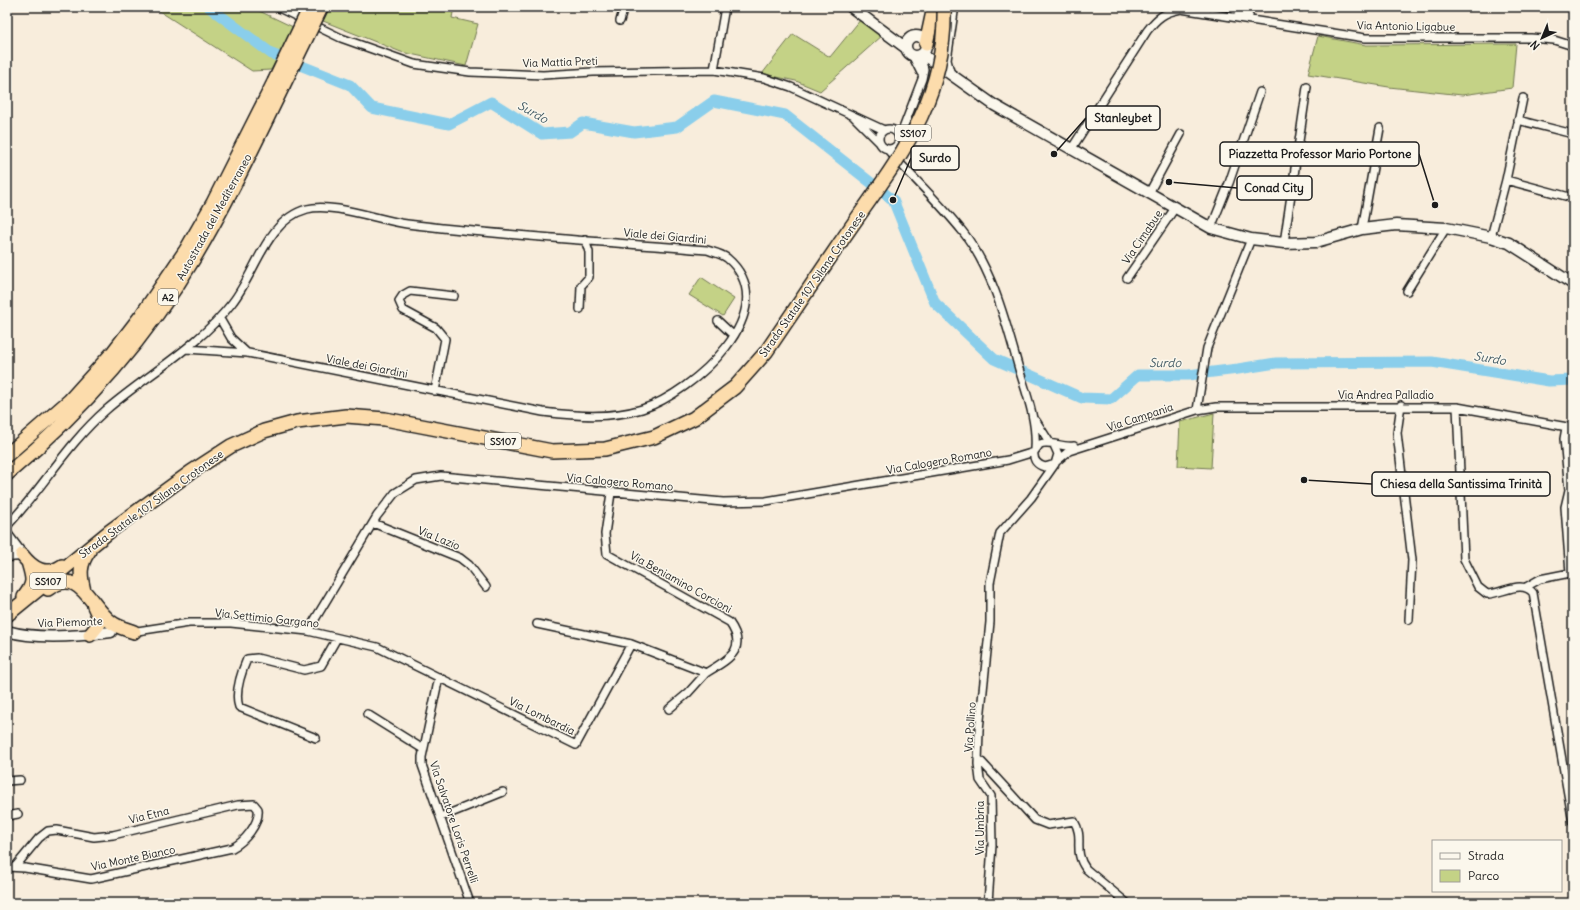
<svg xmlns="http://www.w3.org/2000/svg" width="1580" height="910" font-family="Delius,sans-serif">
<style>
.green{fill:#c4d286;stroke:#707751}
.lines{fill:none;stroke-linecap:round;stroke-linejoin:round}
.river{stroke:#8aceeb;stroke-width:11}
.street-casing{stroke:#1c1c1c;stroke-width:10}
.secondary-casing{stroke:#1c1c1c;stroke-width:13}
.highway-casing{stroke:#1c1c1c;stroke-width:16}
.street{stroke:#fbf7ec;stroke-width:7}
.secondary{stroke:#fbf7ec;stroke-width:10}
.highway{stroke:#fcdcac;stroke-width:13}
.highway-bridge-casing{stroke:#1c1c1c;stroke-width:16;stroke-linecap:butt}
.highway-bridge{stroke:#fcdcac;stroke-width:13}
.labels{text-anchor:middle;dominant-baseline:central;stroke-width:3;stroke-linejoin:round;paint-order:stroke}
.shield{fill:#fbf7ec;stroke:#5f5e5a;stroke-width:1}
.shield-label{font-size:10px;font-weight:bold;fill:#1c1c1c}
.street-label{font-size:11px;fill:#1c1c1c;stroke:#fbf7ec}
.water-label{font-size:12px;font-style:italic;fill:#425a64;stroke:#fbf7ec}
.leader{fill:none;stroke:#1c1c1c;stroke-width:1.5}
.callout-dot{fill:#1c1c1c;stroke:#fbf7ec;stroke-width:1.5}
.callout{fill:#fbf7ec;stroke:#1c1c1c;stroke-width:1.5}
.callout-label{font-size:12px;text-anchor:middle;font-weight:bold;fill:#1c1c1c}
</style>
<rect width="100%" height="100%" fill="#f8eddc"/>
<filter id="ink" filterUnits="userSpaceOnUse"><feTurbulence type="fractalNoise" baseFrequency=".025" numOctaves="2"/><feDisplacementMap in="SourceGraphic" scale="8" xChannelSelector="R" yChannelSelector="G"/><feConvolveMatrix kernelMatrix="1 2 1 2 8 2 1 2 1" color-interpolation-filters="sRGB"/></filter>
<g filter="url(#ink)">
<path class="green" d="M153 7H251L293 27 271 70 252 71Z
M330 7H454L452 18 478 24 466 66 401 52 323 21Z
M861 19 883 35 820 91 796 81 762 74 793 34 830 57Z
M1318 36 1366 45 1516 44 1512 88 1462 95 1389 87 1308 74Z
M701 277 734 299 723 316 689 295Z
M1214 413 1211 468 1178 466 1180 422Z"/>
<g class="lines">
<path class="river" d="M209 7 272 54 350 85 372 108 449 124 491 102 542 134 570 132 583 123 634 132 677 127 714 101 785 115 893 200 935 303 994 359 1082 398 1111 399 1138 375H1188L1238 369 1276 363 1432 362 1549 381 1573 380"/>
<defs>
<path id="street" d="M277 7 341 38 414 64 470 72 543 75 593 72 714 70 764 78 791 87 884 130
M1229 7 1249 16
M620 21 624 7
M912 55 921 73
M714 70 725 7
M951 75 947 60 954 12 953 7
M854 117 879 142
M1518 120 1573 134
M879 139a10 10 0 1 1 20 0a10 10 0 1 1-20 0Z
M899 139 922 79 924 69 920 55
M1072 148 1147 31C1157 18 1164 12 1181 9L1365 38H1531L1554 40 1573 46
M887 149C912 177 940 203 963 232 993 270 1006 323 1019 369 1027 395 1037 421 1035 449
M1506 180 1573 198
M1149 193 1181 134
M1211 228 1229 183 1260 92
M1362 229 1380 128
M1491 237 1506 180 1523 98
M1284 243 1307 87
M1127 278 1175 208
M1407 291 1446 228
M580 309 581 286 589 277V252L585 240
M220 319 231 338 247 353
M718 321 733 335
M435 391 445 339 436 328 403 310 399 301 403 295 410 291 454 296
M1401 405 1397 433 1412 560 1409 620
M1457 407 1464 559 1478 587 1487 594C1502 594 1522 579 1533 593L1573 823
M1197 410 1207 348 1251 239
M1036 421 1050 443
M1054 445 1058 454 1055 464 1045 467C1037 465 1033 460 1034 452L1040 444C1050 440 1062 448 1074 446
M1057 461 1069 451 1197 410 1216 407H1457L1573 428
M373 523 460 558 469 565 486 587
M7 526C42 489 67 444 106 410 148 374 198 347 232 303 256 273 266 220 307 209 332 202 379 220 407 224 506 236 607 242 707 250 713 252 722 254 727 258 788 310 692 393 642 409 609 419 577 416 543 412L248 353 186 349
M1526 587 1540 579 1570 573 1565 507 1569 490 1564 439 1566 428
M537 624 631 644 706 673C728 659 749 650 729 622L607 554 605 534 611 493
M308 631 377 516 395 493 416 480 441 476 723 502 766 501 1008 460 1034 452
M131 632 189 623H231L308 631 377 647 576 745 631 644
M439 677 422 757V765L470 903
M669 709 688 693 706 673
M367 714 423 749
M316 738 239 707C234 692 241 673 247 659L257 658 304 670 321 666 337 638
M978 758 1035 820 1048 825 1074 821C1085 839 1072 850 1086 869L1127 903
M7 781 20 780
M7 816 18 814
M441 817 503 792
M7 867 25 868 91 879 232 848C244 842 260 824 258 809L254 804 238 805 113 835 94 837 57 830 48 831 39 838 15 867
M988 903 992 845 991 796 980 780 978 764 979 730 990 622V583L1000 533 1031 498 1055 464"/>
<path id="secondary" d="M851 7 906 48
M906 46a10 10 0 1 1 20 0a10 10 0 1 1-20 0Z
M922 54 994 105 1211 228 1251 239 1284 243 1316 242 1362 229 1396 225 1446 228 1491 237 1509 243 1573 284
M7 535 22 555
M7 556 22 555
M7 631C37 640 81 636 111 632"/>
<path id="highway" d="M926 44 934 7
M7 455 69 401 114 351 141 316 186 250 213 203 274 82
M7 474C80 413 147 338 196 255 228 201 255 143 283 86
M22 555C33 569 46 577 62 566
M48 589C80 566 89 605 111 622 117 627 126 629 134 632
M84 591C80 575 79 565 89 551
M24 597C35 583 33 579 28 562
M7 615 110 531 191 472 231 446 264 431 297 422 346 416 385 419 552 451 605 449 654 437 694 418 735 387 766 352 840 243
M90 635 99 624 98 615 94 606"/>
</defs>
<use href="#street" class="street-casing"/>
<use href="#secondary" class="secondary-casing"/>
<use href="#highway" class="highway-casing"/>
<use href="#street" class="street"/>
<use href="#secondary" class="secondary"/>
<use href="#highway" class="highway"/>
<defs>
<path id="highway-bridge" d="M274 82 310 7
M283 86 321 8
M840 243C892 166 947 106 944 7"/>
</defs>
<use href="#highway-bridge" class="highway-bridge-casing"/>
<use href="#highway-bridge" class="highway-bridge"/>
</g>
</g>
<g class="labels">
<g class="shield">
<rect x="895" y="125" width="36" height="16" rx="3"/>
<rect x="158" y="289" width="20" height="16" rx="3"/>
<rect x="485" y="433" width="36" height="16" rx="3"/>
<rect x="30" y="573" width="36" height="16" rx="3"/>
</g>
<g class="shield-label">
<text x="913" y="133">SS107</text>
<text x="168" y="297">A2</text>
<text x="503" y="441">SS107</text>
<text x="48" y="581">SS107</text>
</g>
<g class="street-label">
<text transform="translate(1406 26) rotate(1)">Via Antonio Ligabue</text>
<text transform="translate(560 62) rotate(-2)">Via Mattia Preti</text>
<text transform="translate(214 217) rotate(-61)">Autostrada del Mediterraneo</text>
<text transform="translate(665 236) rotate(5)">Viale dei Giardini</text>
<text transform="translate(1142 237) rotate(-56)">Via Cimabue</text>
<text transform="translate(812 284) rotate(-55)">Strada Statale 107 Silana Crotonese</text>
<text transform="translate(367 366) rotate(11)">Viale dei Giardini</text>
<text x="1386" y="395">Via Andrea Palladio</text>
<text transform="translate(1140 417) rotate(-18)">Via Campania</text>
<text transform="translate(939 461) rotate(-10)">Via Calogero Romano</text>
<text transform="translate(620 482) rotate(5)">Via Calogero Romano</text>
<text transform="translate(151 504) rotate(-36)">Strada Statale 107 Silana Crotonese</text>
<text transform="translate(439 538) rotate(22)">Via Lazio</text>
<text transform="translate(681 582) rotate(29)">Via Beniamino Corcioni</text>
<text transform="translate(267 618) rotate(6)">Via Settimio Gargano</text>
<text transform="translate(70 622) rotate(-2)">Via Piemonte</text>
<text transform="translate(542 716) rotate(26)">Via Lombardia</text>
<text transform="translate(970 727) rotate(-86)">Via Pollino</text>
<text transform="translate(149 815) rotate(-14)">Via Etna</text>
<text transform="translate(454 822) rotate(71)">Via Salvatore Loris Perrelli</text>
<text transform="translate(980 828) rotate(-90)">Via Umbria</text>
<text transform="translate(133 858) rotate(-12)">Via Monte Bianco</text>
</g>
<g class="water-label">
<text transform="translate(533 112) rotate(29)">Surdo</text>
<text transform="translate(1490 358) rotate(9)">Surdo</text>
<text x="1165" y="362">Surdo</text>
</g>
</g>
<path class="leader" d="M1054 154L1086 118M1435 205L1419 154M893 200L911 158M1169 182L1237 188M1304 480L1372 484"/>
<g class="callout-dot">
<circle cx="1054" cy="154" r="4"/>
<circle cx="1435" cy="205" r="4"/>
<circle cx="893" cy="200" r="4"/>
<circle cx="1169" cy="182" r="4"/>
<circle cx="1304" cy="480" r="4"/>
</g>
<g class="callout">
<rect x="1086" y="106" width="74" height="24" rx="4"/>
<rect x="1220" y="142" width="199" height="24" rx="4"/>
<rect x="911" y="146" width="48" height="24" rx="4"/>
<rect x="1237" y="176" width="75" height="24" rx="4"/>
<rect x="1372" y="472" width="178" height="24" rx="4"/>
</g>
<g class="callout-label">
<text x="1123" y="122">Stanleybet</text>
<text x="1320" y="158">Piazzetta Professor Mario Portone</text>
<text x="935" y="162">Surdo</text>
<text x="1274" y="192">Conad City</text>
<text x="1461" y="488">Chiesa della Santissima Trinità</text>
</g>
<rect width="1580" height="910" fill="none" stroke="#fbf7ec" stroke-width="24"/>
<rect x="12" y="12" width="1556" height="886" fill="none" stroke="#1c1c1c" stroke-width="1.5" filter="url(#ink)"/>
<rect x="1432" y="840" width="130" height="52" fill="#fbf7ec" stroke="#a29f99"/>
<rect x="1440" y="853" width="20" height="6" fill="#fbf7ec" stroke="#a29f99"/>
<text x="1468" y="860" font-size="12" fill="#1c1c1c">Strada</text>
<rect x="1440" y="870" width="20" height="12" fill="#c4d286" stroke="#a29f99"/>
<text x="1468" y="880" font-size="12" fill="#1c1c1c">Parco</text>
<g transform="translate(1542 38) rotate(224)" stroke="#fbf7ec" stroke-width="3" paint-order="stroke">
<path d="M0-3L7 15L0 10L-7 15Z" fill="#1c1c1c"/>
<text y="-6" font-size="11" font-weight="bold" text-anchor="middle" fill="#1c1c1c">N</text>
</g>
</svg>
